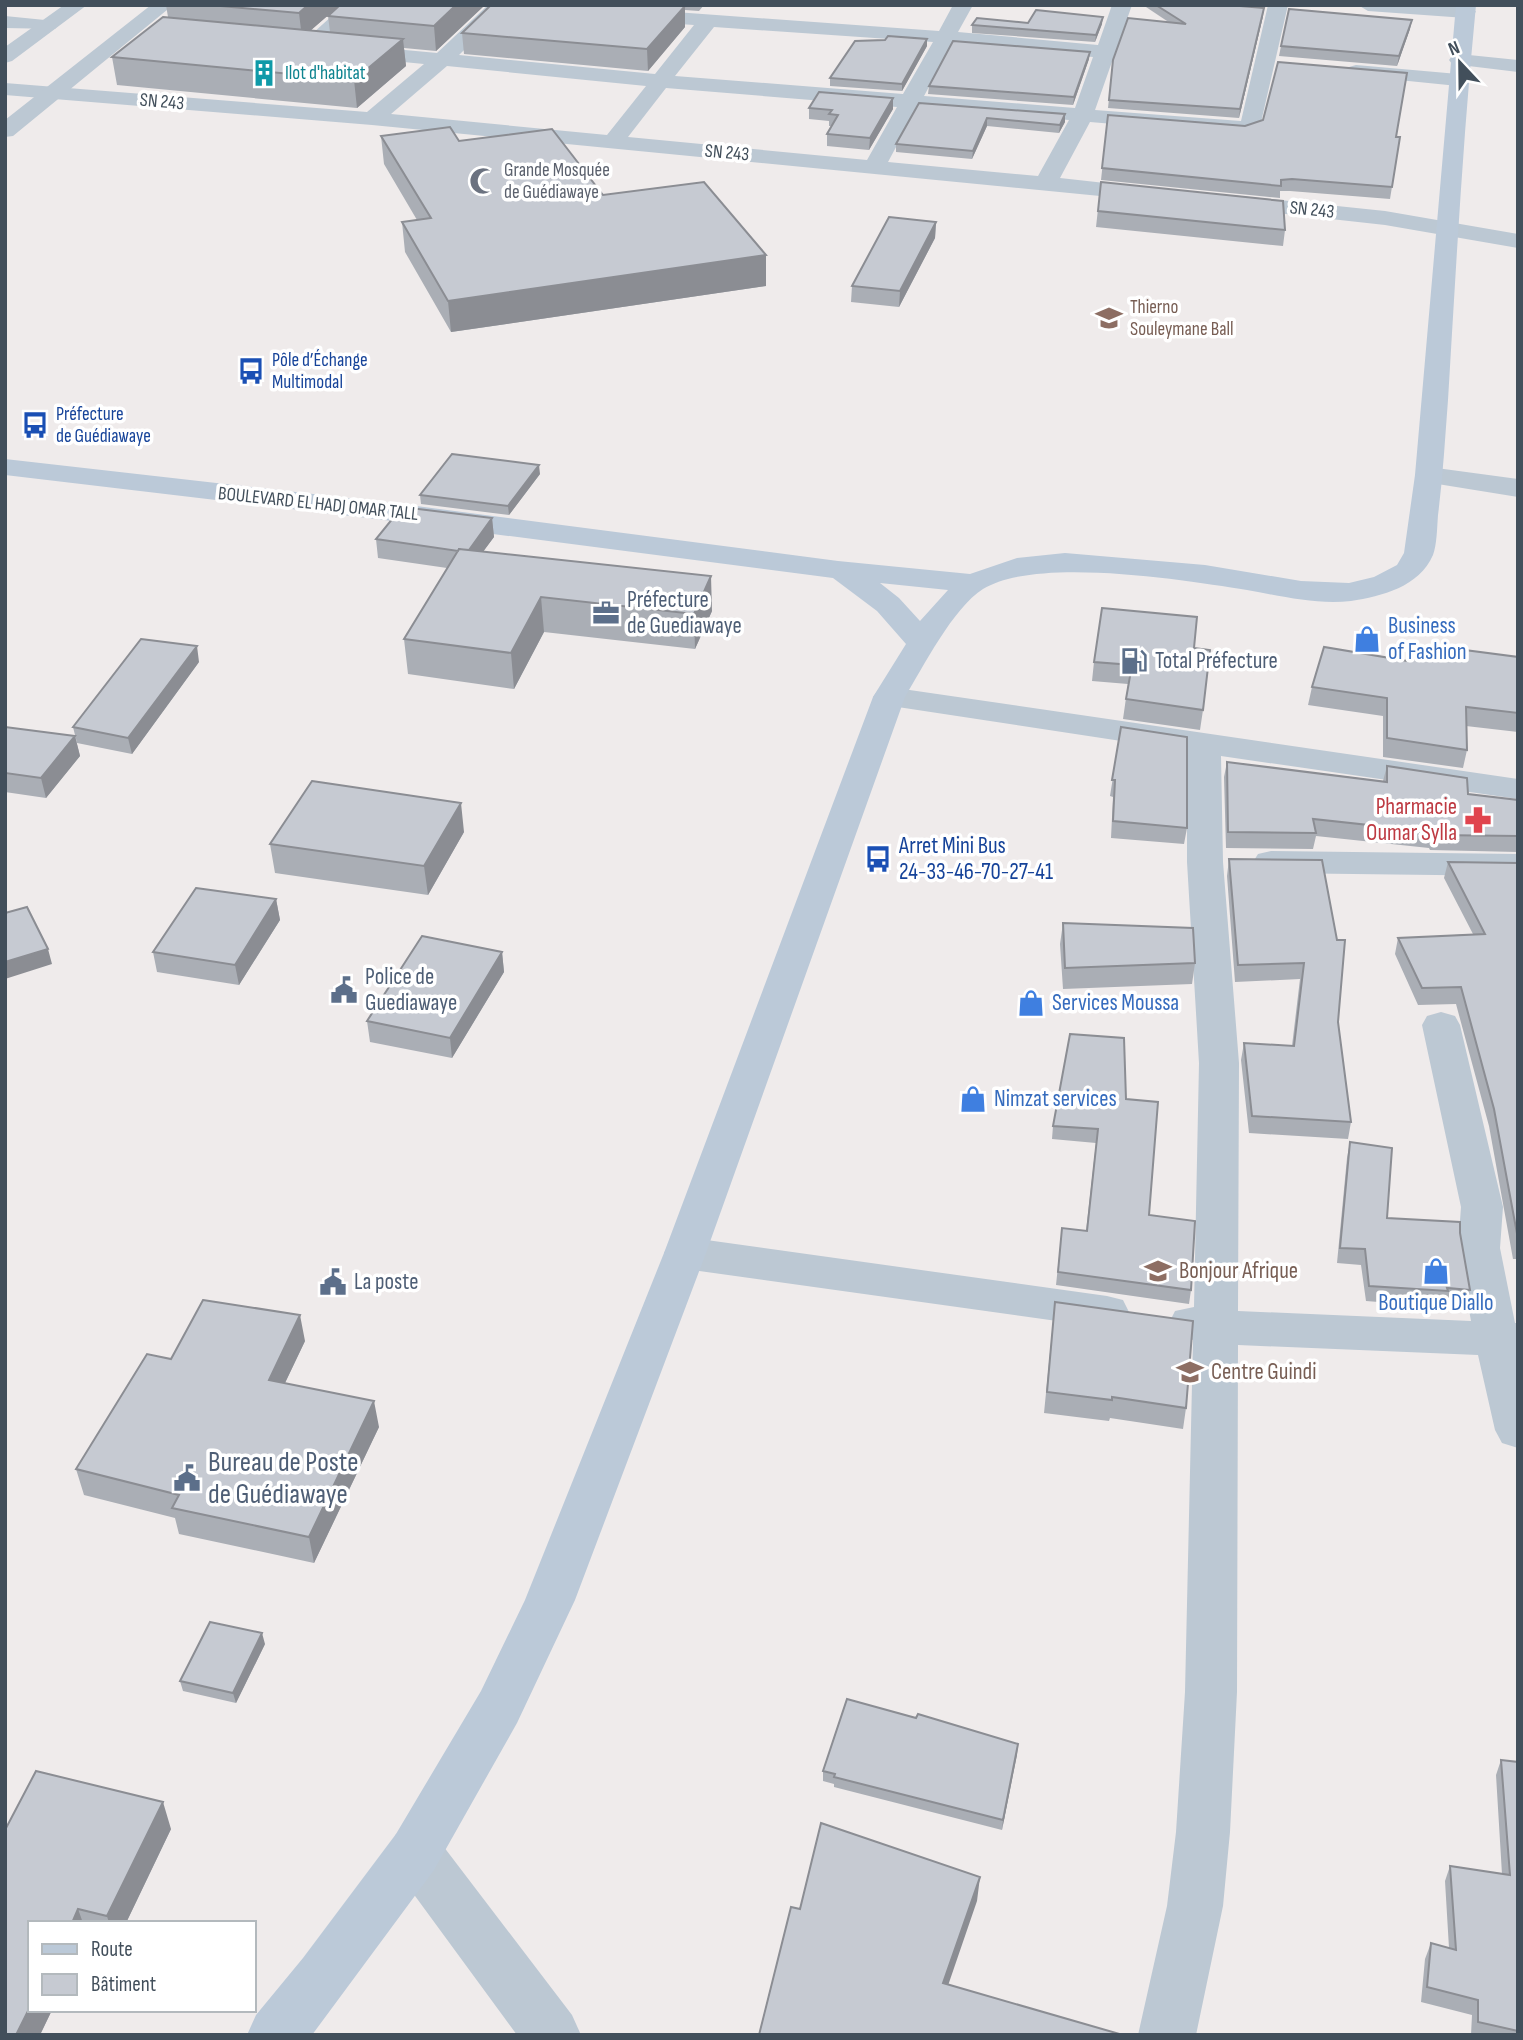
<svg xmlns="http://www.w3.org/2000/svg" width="1523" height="2040" font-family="'Sofia Sans Condensed',sans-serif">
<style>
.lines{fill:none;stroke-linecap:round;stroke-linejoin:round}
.minor{fill:#bcc8d3;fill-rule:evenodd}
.tertiary{fill:#bcc8d3;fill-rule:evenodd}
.secondary{fill:#bbc9d8;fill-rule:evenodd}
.wall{fill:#aaaeb5}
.shaded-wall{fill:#8b8d93}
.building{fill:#c6cad2;stroke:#8b8d93;stroke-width:2}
.labels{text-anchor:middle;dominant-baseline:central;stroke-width:7;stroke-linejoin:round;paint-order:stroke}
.far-culture-label{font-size:19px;fill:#0d838f;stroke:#fff;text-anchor:start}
.far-street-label{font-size:19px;fill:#424f5b;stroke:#fff}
.far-worship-label{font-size:19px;fill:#5b616d;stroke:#fff;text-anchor:start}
.far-education-label{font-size:19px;fill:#785e54;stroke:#fff;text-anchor:start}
.far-transit-label{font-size:19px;fill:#164399;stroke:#fff;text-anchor:start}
.service-label{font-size:23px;fill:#4e5e75;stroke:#fff;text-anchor:start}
.shop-label{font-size:23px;fill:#366cbe;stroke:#fff;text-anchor:start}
.health-label{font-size:23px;fill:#be3a42;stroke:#fff;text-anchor:end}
.transit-label{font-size:23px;fill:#164399;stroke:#fff;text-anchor:start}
.education-label{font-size:23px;fill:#785e54;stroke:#fff;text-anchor:start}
.near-service-label{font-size:28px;fill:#4e5e75;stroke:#fff;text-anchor:start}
</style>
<rect width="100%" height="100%" fill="#efebeb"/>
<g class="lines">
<path class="minor" d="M344 5H366L316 51H302L299 47 302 43Z
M488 5H510L459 55 655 74 694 25 634 21 624 15 627 11 634 9 939 31 953 5H973L958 32 1098 45 1112 5H1132L1095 110 1241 121 1268 5H1288L1259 131 1243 135 1090 122 1060 178 1159 189 1163 194 1159 199 1151 201 372 125 5 95V83L367 112 424 64 352 57 345 55 342 51 345 47 352 45 437 53ZM714 27 933 42 903 94 675 76ZM952 44 1093 57 1075 108 924 96ZM447 66 646 86 607 135 391 114ZM666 88 897 107 867 160 628 137ZM917 108 1069 120 1038 176 888 162Z
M1358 5H1454L1473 8 1476 12 1466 18 1368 11Z
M5 16 55 21 58 25 55 29 5 28Z
M1459 54 1518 60V72L1452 64 1449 60 1452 56Z
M1356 65 1458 74 1465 76 1468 80 1465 84 1458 86 1349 75 1346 71 1349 67Z
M1232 195 1385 211 1518 234V248L1385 225 1224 207 1220 202 1224 197Z
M1429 467 1518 479V497L1419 481 1415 475 1419 469Z
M889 687 1518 779V799L1221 756 1223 862 1239 1063 1238 1311 1471 1321 1458 1248 1461 1207 1422 1025 1427 1016 1441 1012 1455 1016 1460 1025 1503 1207 1500 1248 1515 1323H1518V1448L1502 1443 1495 1430 1478 1355 1238 1345 1237 1692 1230 1832 1223 1906 1196 2035H1138L1167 1906 1176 1832 1185 1692 1193 1340 1175 1335 1169 1323 1175 1311 1194 1307 1199 1063 1187 862V751L878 704 873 697 878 690Z
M1271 851 1518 854V876L1271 873 1258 870 1253 862 1258 854Z
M685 1237 1107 1296 1123 1300 1129 1312 1123 1324 1107 1328 685 1269 670 1264 664 1253 670 1242Z
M415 1827 434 1834 572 2015 581 2035H517L396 1870 388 1852 396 1834Z"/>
<path class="tertiary" d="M64 5H87L12 61 5 63V47Z
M151 5H173L13 136 5 137V120Z"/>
<path class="secondary" d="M1456 5H1476C1463 136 1456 268 1448 400 1445 438 1443 477 1438 515 1437 528 1437 544 1433 555 1419 587 1382 596 1351 601 1317 605 1280 596 1247 590 1185 580 1036 556 983 589 953 608 923 667 905 697L706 1253 575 1600 517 1723 434 1870 312 2035H247L256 2015 303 1958 396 1834 481 1691 525 1600 664 1253 873 697 906 644 877 611 833 578 401 522 5 475V459L401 504 838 561 970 574 1017 558 1065 553 1205 565 1301 581 1349 583 1374 577 1397 565 1404 553 1415 475ZM880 583 948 590 920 621 899 598Z"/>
</g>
<path class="wall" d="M166 5H340L311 30 330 32 328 16 340 5H485L436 51 404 48 406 66 357 108 117 85 112 57 168 17Z
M491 5H704L699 11 685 10V27L648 71 464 54 462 33Z
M1146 5H1228L1263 16 1239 118 1108 108 1113 60 1170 23 1146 7Z
M1028 23 1102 24 1095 42 972 33V25Z
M1410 29 1397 66 1279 56 1281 46Z
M885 40 927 46 902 91 830 86V78Z
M1089 59 1073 105 928 94 929 86Z
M919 103 1065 114V122L1059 133 987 126 972 159 896 152V144Z
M809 108 893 109 869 150 827 146V134L832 126H829V121L809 119Z
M1108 115 1245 126 1400 137 1390 199 1290 191H1280V198L1101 180Z
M381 136 459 141 766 255V286L451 332 405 252 402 222 417 220 384 164Z
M1101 182 1285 230 1283 246 1096 227Z
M936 222 935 238 899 307 851 302 852 286Z
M540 474 509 515 421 504 420 495Z
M492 518 494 537 483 551 712 611 695 649 544 632 514 689 408 674 404 639 447 568 378 558 376 539Z
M1434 646 1518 657V732L1466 726 1467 750 1463 768 1383 757V716L1308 705 1312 687 1408 661 1431 660Z
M1194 648 1203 710 1200 730 1123 719 1128 684 1092 681 1094 662Z
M199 662 132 754 77 743 73 727Z
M5 727 75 736 80 756 46 798 5 792Z
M1121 727 1187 828 1184 844 1111 838 1113 797 1110 796Z
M1227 762 1383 781 1387 766 1468 794 1518 800V852L1430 850 1429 848 1316 836 1313 849 1226 848 1224 777Z
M464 832 428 895 275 873 270 844Z
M1229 859 1322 860 1338 1022 1351 1122 1348 1139 1249 1133 1241 1060 1244 1043 1292 1046 1300 979 1235 982 1227 876Z
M1448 862 1518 863V1259H1513L1489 1126 1456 1004 1418 1005 1395 954 1398 938 1473 934 1444 878Z
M276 899 280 920 239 985 157 972 153 952Z
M1063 923 1195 963 1192 984 1063 989 1060 944Z
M502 952 504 972 452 1058 370 1042 367 1021Z
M1126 1099 1149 1215 1191 1290 1189 1304 1056 1285 1062 1228 1086 1231 1096 1143 1052 1139 1053 1126Z
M1350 1142 1387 1218 1460 1233 1470 1290 1466 1305 1444 1304 1443 1307 1366 1301 1361 1265 1337 1263 1347 1158Z
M1055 1302 1186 1408 1183 1429 1110 1418 1109 1421 1044 1413Z
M305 1341 285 1383 379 1427 314 1563 179 1534 175 1518 84 1495 76 1469 171 1359Z
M265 1644 236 1703 183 1691 180 1681Z
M1018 1744 1002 1830 834 1787V1784L823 1781V1771Z
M1501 1760 1518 1762V2035H1471L1472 2015 1421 2002 1425 1959 1431 1943 1449 1948 1445 1881 1450 1866 1502 1874 1496 1775Z
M171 1829 126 1923H30L52 2010 40 2035H5V1830Z"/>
<path class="shaded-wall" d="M308 5H340L302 38 299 13Z
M456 5H485L436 51 434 26Z
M685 6V27L648 71 647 49Z
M1264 8 1263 16 1239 118 1240 109Z
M1103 17 1102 24 1095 42 1096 35Z
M1412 20 1410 29 1397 66 1399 56Z
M403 39 406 66 357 108 354 80Z
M927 39V46L902 91V84Z
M1090 52 1089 59 1073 105 1074 97Z
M893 98V109L869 150 870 138Z
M1065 114V122L1059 133 1060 125Z
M987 118V126L972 159 973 151Z
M936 222 935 238 899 307 900 291Z
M766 255V286L451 332 448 301Z
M539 465 540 474 509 515 508 506Z
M492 518 494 537 469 571 467 553Z
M711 576 712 611 695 649 694 614Z
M541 597 544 632 514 689 511 653Z
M197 646 199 662 132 754 128 738Z
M75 736 80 756 46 798 41 778Z
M461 803 464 832 428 895 424 866Z
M276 899 280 920 239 985 235 965Z
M48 949 52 964 5 979V962Z
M502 952 504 972 452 1058 450 1038Z
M300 1315 305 1341 274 1406 269 1380Z
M374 1401 379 1427 314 1563 309 1537Z
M262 1633 265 1644 236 1703 233 1693Z
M1018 1744 1017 1755 1002 1830 1003 1820Z
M163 1802 171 1829 126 1923H109L107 1916Z
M980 1877 977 1901 941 2006 943 1983Z
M78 1909 83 1923H72Z
M30 2007V2010H52L40 2035H16Z"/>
<path class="building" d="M210 5H308L299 13Z
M340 5H456L434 26 328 16Z
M491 5H675L685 6 647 49 462 33Z
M1156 5H1228L1264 8 1240 109 1109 100 1113 60 1128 18 1186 24Z
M1289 9 1412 20 1399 56 1281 46Z
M1036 10 1103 17 1096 35 972 25 977 18 1028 23Z
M163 17 403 39 354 80 112 57Z
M888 36 927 39 902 84 830 78 855 41 885 40Z
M953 41 1090 52 1074 97 929 86Z
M1278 62 1407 73 1396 137H1400L1392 187 1292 179 1281 180V186L1102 168 1108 115 1245 126 1263 120Z
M819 92 893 98 870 138 827 134 838 115 829 114 832 110 809 108Z
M919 103 1065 114 1060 125 987 118 973 151 896 144Z
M450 127 459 141 552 129 603 195 704 182 766 255 448 301 402 222 431 218 381 136Z
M1101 182 1283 201 1285 230 1098 211Z
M889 217 936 222 900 291 852 286Z
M452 454 539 465 508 506 420 495Z
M402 507 492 518 469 550 459 549 458 551 376 539Z
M459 549 711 576 694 614 541 597 511 653 404 639Z
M1102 608 1197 617 1194 648 1210 650 1203 710 1126 699 1132 665 1094 662Z
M141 639 197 646 128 738 73 727Z
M1434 646 1518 657V713L1466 707 1467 750 1387 738V698L1312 687 1324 647 1408 661 1409 657 1432 660Z
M5 727 75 736 41 778 5 773Z
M1121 727 1187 737V828L1113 821 1115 780H1112Z
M1227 762 1387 782V766L1467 778 1468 794 1518 800V836L1434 835 1433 832 1313 819 1316 833 1228 832Z
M312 781 461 803 424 866 270 844Z
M1229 859 1322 860 1337 940H1345L1338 1022 1351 1122 1252 1116 1244 1043 1294 1046 1304 963 1238 965Z
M1448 862 1518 863V1239L1494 1109 1461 987 1422 988 1398 938 1485 934Z
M196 888 276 899 235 965 153 952Z
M27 907 48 949 5 962V913Z
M1063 923 1193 928 1195 963 1065 968Z
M422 936 502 952 450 1038 367 1021Z
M1070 1034 1124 1038 1126 1099 1158 1102 1149 1215 1195 1221 1191 1290 1058 1272 1062 1228 1087 1231 1098 1129 1053 1126Z
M1350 1142 1392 1148 1387 1218 1460 1222V1233L1470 1290 1447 1288 1448 1291 1369 1286 1365 1249 1340 1248Z
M203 1300 300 1315 269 1380 374 1401 309 1537 172 1508 179 1495 76 1469 147 1354 171 1359Z
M1055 1302 1193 1321 1186 1408 1112 1397V1400L1047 1392Z
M210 1622 262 1633 233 1693 180 1681Z
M847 1699 916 1718 918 1714 1018 1744 1003 1820 834 1777 835 1774 823 1771Z
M1501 1760 1518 1762V2031L1478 2022V2000L1427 1987 1431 1943 1456 1950 1450 1866 1510 1875Z
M36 1771 163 1802 107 1916 78 1909 72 1923H30V2007L16 2035H5V1830Z
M821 1823 980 1877 943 1983 1123 2035H759L791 1907 800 1909Z"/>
<defs>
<symbol id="building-bare" viewBox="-9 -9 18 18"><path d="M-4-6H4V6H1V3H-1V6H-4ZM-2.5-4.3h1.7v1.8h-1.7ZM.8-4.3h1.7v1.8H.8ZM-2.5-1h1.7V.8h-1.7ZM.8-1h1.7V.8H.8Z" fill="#0f9aa8" stroke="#fff" stroke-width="2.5" paint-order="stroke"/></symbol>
<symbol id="mosque-bare" viewBox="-9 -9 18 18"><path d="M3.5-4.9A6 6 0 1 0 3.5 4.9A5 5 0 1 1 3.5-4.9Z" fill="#6b7280" stroke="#fff" stroke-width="2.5" paint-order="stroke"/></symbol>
<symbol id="school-bare" viewBox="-9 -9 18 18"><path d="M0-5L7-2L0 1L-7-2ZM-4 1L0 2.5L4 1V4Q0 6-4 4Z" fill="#8d6e63" stroke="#fff" stroke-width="2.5" paint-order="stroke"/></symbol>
<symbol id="bus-bare" viewBox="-9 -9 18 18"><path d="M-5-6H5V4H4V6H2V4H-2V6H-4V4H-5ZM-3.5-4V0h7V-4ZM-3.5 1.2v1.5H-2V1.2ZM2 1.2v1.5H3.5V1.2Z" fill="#1a4fb4" stroke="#fff" stroke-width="2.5" paint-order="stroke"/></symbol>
<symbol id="office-bare" viewBox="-9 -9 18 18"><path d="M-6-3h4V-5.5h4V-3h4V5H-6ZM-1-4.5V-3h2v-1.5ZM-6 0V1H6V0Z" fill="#5c6f8a" stroke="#fff" stroke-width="2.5" paint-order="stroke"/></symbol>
<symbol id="shop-bare" viewBox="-9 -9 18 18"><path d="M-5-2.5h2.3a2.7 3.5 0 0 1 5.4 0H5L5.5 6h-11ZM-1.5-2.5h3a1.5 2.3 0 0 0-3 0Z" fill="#3f7fe0" stroke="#fff" stroke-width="2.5" paint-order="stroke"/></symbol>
<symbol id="fuel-bare" viewBox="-9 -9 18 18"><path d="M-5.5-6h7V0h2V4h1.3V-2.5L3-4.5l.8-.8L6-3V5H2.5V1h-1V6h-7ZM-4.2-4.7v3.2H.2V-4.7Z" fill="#5c6f8a" stroke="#fff" stroke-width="2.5" paint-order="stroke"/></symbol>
<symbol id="pharmacy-bare" viewBox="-9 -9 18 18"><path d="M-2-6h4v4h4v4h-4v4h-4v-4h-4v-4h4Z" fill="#e0444e" stroke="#fff" stroke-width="2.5" paint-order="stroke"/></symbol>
<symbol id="civic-bare" viewBox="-9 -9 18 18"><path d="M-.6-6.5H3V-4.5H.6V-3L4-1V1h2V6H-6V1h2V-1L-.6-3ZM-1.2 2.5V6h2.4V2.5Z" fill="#5c6f8a" stroke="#fff" stroke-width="2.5" paint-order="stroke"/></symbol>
</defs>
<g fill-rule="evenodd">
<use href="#building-bare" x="245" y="54" width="38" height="38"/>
<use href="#mosque-bare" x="464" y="162" width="38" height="38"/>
<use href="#school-bare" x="1090" y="299" width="38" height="38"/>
<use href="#bus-bare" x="232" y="352" width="38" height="38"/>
<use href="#bus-bare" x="16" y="406" width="38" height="38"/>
<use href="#office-bare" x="587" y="594" width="38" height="38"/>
<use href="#shop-bare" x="1348" y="620" width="38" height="38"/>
<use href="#fuel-bare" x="1115" y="642" width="38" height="38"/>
<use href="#pharmacy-bare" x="1459" y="801" width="38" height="38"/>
<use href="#bus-bare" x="859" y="840" width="38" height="38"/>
<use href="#civic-bare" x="325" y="971" width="38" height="38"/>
<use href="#shop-bare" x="1012" y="984" width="38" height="38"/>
<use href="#shop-bare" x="954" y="1080" width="38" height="38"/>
<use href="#school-bare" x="1139" y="1252" width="38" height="38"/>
<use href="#shop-bare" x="1417" y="1252" width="38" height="38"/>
<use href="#civic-bare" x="314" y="1263" width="38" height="38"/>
<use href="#school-bare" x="1171" y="1353" width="38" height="38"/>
<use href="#civic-bare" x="168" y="1459" width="38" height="38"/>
</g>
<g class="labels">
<g class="far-culture-label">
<text x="285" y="73">Ilot d'habitat</text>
</g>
<g class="far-street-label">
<text transform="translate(162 102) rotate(5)">SN 243</text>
<text transform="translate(727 153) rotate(5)">SN 243</text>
<text transform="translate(1312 210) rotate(6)">SN 243</text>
<text transform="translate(318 504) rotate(6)">BOULEVARD EL HADJ OMAR TALL</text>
</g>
<g class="far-worship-label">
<text x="504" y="170">Grande Mosquée<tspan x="504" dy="22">de Guédiawaye</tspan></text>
</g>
<g class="far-education-label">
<text x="1130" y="307">Thierno<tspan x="1130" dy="22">Souleymane Ball</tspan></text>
</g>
<g class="far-transit-label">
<text x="272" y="360">Pôle d’Échange<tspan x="272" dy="22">Multimodal</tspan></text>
<text x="56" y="414">Préfecture<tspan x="56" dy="22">de Guédiawaye</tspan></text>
</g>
<g class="service-label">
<text x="627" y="600">Préfecture<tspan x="627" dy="26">de Guediawaye</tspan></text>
<text x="1155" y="661">Total Préfecture</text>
<text x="365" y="977">Police de<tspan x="365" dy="26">Guediawaye</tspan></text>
<text x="354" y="1282">La poste</text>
</g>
<g class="shop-label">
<text x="1388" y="626">Business<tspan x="1388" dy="26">of Fashion</tspan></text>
<text x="1052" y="1003">Services Moussa</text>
<text x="994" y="1099">Nimzat services</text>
<text x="1436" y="1303" text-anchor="middle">Boutique Diallo</text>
</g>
<g class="health-label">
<text x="1457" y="807">Pharmacie<tspan x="1457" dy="26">Oumar Sylla</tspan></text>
</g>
<g class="transit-label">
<text x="899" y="846">Arret Mini Bus<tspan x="899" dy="26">24-33-46-70-27-41</tspan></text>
</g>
<g class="education-label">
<text x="1179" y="1271">Bonjour Afrique</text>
<text x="1211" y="1372">Centre Guindi</text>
</g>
<g class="near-service-label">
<text x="208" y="1462">Bureau de Poste<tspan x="208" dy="32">de Guédiawaye</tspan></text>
</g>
</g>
<rect width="1523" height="2040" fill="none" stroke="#424f5b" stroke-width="14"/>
<rect x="28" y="1921" width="228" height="91" fill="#ffffff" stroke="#b3b9bd" stroke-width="2"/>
<rect x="42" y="1944" width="35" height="10" fill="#bbc9d8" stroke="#b3b9bd" stroke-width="2"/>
<text x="91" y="1956" font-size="21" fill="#424f5b">Route</text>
<rect x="42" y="1974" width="35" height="21" fill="#c6cad2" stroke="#b3b9bd" stroke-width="2"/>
<text x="91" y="1991" font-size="21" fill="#424f5b">Bâtiment</text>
<g transform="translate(1460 63) rotate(338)" stroke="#ffffff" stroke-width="5" paint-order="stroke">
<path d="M0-5L12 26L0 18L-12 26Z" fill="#424f5b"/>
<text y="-10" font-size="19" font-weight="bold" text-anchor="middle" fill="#424f5b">N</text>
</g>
</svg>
